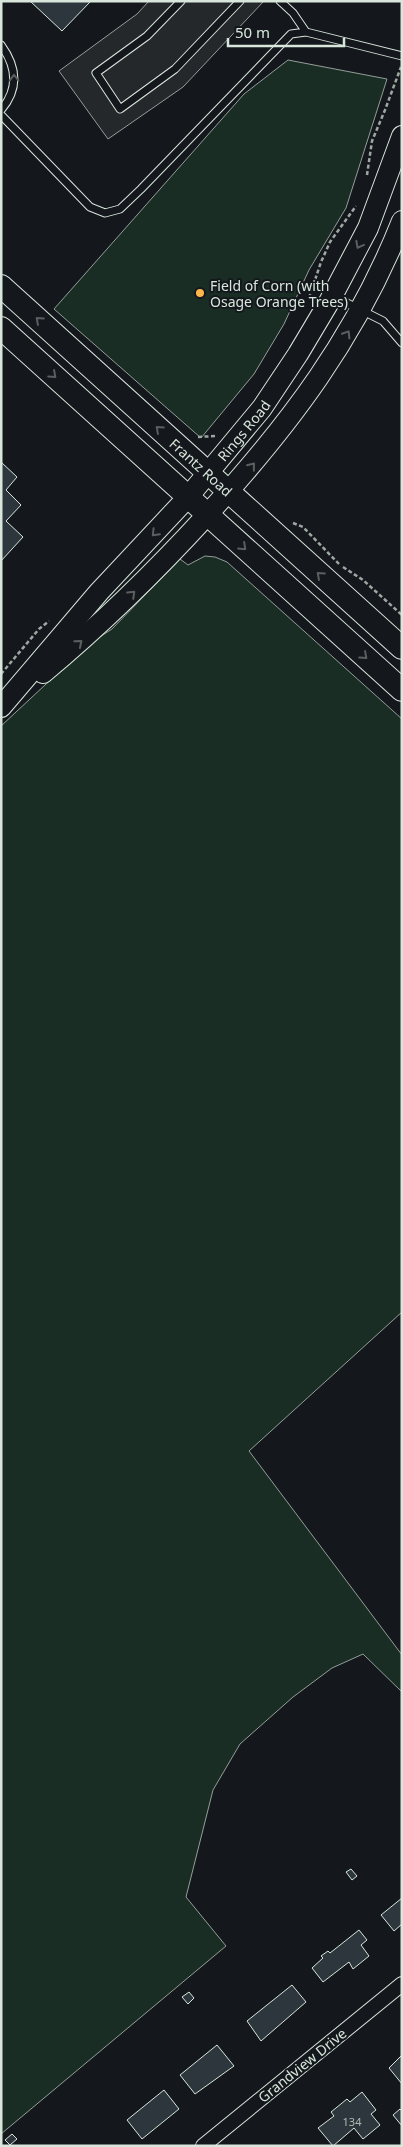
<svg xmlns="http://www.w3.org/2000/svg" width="403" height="2147" font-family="'Noto Sans',sans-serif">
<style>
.green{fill:#1a2d24;stroke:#939e99}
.parking{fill:#24282b;stroke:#939e99}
.building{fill:#2c363c;stroke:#d8e6dc}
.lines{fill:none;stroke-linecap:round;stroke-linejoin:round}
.service-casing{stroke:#d8e6dc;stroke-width:9}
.minor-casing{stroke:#d8e6dc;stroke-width:16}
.secondary-casing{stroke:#d8e6dc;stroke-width:22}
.primary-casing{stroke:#d8e6dc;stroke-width:24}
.path{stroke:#9da8a2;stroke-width:2.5;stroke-dasharray:4 2.5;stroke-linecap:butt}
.service{stroke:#14181c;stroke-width:7}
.minor{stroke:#14181c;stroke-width:14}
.secondary{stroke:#14181c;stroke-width:20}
.primary{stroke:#14181c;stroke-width:22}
.oneway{stroke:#59605f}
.poi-dot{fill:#ffb74d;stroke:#14181c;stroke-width:2}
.labels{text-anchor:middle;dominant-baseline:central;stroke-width:4;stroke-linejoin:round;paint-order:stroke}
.number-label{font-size:11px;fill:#adbab4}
.poi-label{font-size:14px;fill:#d8e6dc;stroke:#14181c;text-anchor:start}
.street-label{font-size:14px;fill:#d8e6dc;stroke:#14181c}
</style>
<rect width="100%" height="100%" fill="#14181c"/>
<path class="green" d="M288 60 387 79 346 208 309 270 284 324 254 374 201 438 54 309 244 94Z
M205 556 215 557 227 562 402 719V1312L249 1451 402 1655V1692L363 1654 332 1668 293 1697 240 1744 213 1790 186 1897 226 1946 1 2134V726L89 644 112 629 180 559 188 565Z"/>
<path class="parking" d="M149 1H264L183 87 108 139 59 71 137 14Z"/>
<path class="building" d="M30 1H91L62 31Z
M1 462 17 477 6 490 21 505 6 521 23 537 1 561Z
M351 1869 357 1876 352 1880 346 1872Z
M402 1898V1924L394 1931 381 1915Z
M359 1930 367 1940 361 1945 369 1956 353 1969 349 1962 323 1982 312 1968 323 1958 321 1956 328 1951 330 1953Z
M292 1985 306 2002 261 2041 247 2021Z
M189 1992 194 1998 188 2004 182 1997Z
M217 2045 234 2066 195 2094 180 2075Z
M402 2055V2084L389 2068Z
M164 2090 179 2109 142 2139 127 2120Z
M362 2092 376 2110 371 2114 380 2125 363 2139 354 2128 333 2146 318 2128 334 2116 331 2112 347 2099 350 2102Z
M400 2109 402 2111V2126L393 2115Z
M12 2134 17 2139 10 2145 5 2140Z"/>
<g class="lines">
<defs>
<path id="service" d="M181 1 147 36 96 73 120 109 175 69 240 1
M280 1 293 13 306 32
M1 45C17 67 19 89 1 110
M1 115 90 207 105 213 120 209 141 189 291 34 306 32 402 56
M333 296 383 321 402 343"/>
<path id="minor" d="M203 2146 402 1984"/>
<g id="secondary">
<path d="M43 673C103 623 154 573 207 515 290 424 356 337 402 221"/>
<path id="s1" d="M1 707 99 592 188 497 262 408 298 354 329 302 368 228 402 136"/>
</g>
<g id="primary">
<path id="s2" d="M1 286 402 648"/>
<path d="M1 328 402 690"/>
</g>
</defs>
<use href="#service" class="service-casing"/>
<use href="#minor" class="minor-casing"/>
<use href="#secondary" class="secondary-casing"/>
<use href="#primary" class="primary-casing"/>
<path class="path" d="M367 175 372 141 385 110 401 67
M309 298 321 262 330 242 356 206
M198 437 215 436
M293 523 303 527 339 564
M343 567 363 580 402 615
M1 674 39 629 49 621"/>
<use href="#service" class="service"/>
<use href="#minor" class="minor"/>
<use href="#secondary" class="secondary"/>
<use href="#primary" class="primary"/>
</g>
<defs><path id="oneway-chevron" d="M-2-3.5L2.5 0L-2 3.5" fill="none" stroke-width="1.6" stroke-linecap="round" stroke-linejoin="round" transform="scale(1.25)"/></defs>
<g class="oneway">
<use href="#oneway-chevron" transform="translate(14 78) rotate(-91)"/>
<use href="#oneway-chevron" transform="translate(359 245) rotate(118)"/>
<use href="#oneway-chevron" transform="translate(39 320) rotate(-138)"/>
<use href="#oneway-chevron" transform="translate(347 334) rotate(-58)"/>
<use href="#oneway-chevron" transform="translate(53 375) rotate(42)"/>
<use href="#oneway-chevron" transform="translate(159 429) rotate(-138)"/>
<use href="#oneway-chevron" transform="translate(252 466) rotate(-51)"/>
<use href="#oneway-chevron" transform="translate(155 533) rotate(134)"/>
<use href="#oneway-chevron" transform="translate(243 547) rotate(43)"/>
<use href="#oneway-chevron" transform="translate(320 575) rotate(-138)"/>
<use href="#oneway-chevron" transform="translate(132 594) rotate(-44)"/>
<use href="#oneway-chevron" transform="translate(79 643) rotate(-40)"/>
<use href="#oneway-chevron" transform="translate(364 656) rotate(42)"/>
</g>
<circle class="poi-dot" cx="200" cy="293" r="5"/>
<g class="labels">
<g class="number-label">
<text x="352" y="2121">134</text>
</g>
<g class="poi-label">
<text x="210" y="285">Field of Corn (with<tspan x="210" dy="16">Osage Orange Trees)</tspan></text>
</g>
<g class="street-label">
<text stroke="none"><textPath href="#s1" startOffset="368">Rings Road</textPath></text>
<text stroke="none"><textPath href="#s2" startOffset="270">Frantz Road</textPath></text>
<text transform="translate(302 2065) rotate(-39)">Grandview Drive</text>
</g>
</g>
<rect width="403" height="2147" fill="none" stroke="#d8e6dc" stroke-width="5"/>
<path d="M228 38v8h116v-8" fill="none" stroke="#d8e6dc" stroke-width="2.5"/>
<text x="235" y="38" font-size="15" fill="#d8e6dc" stroke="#14181c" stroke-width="4" paint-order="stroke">50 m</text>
</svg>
